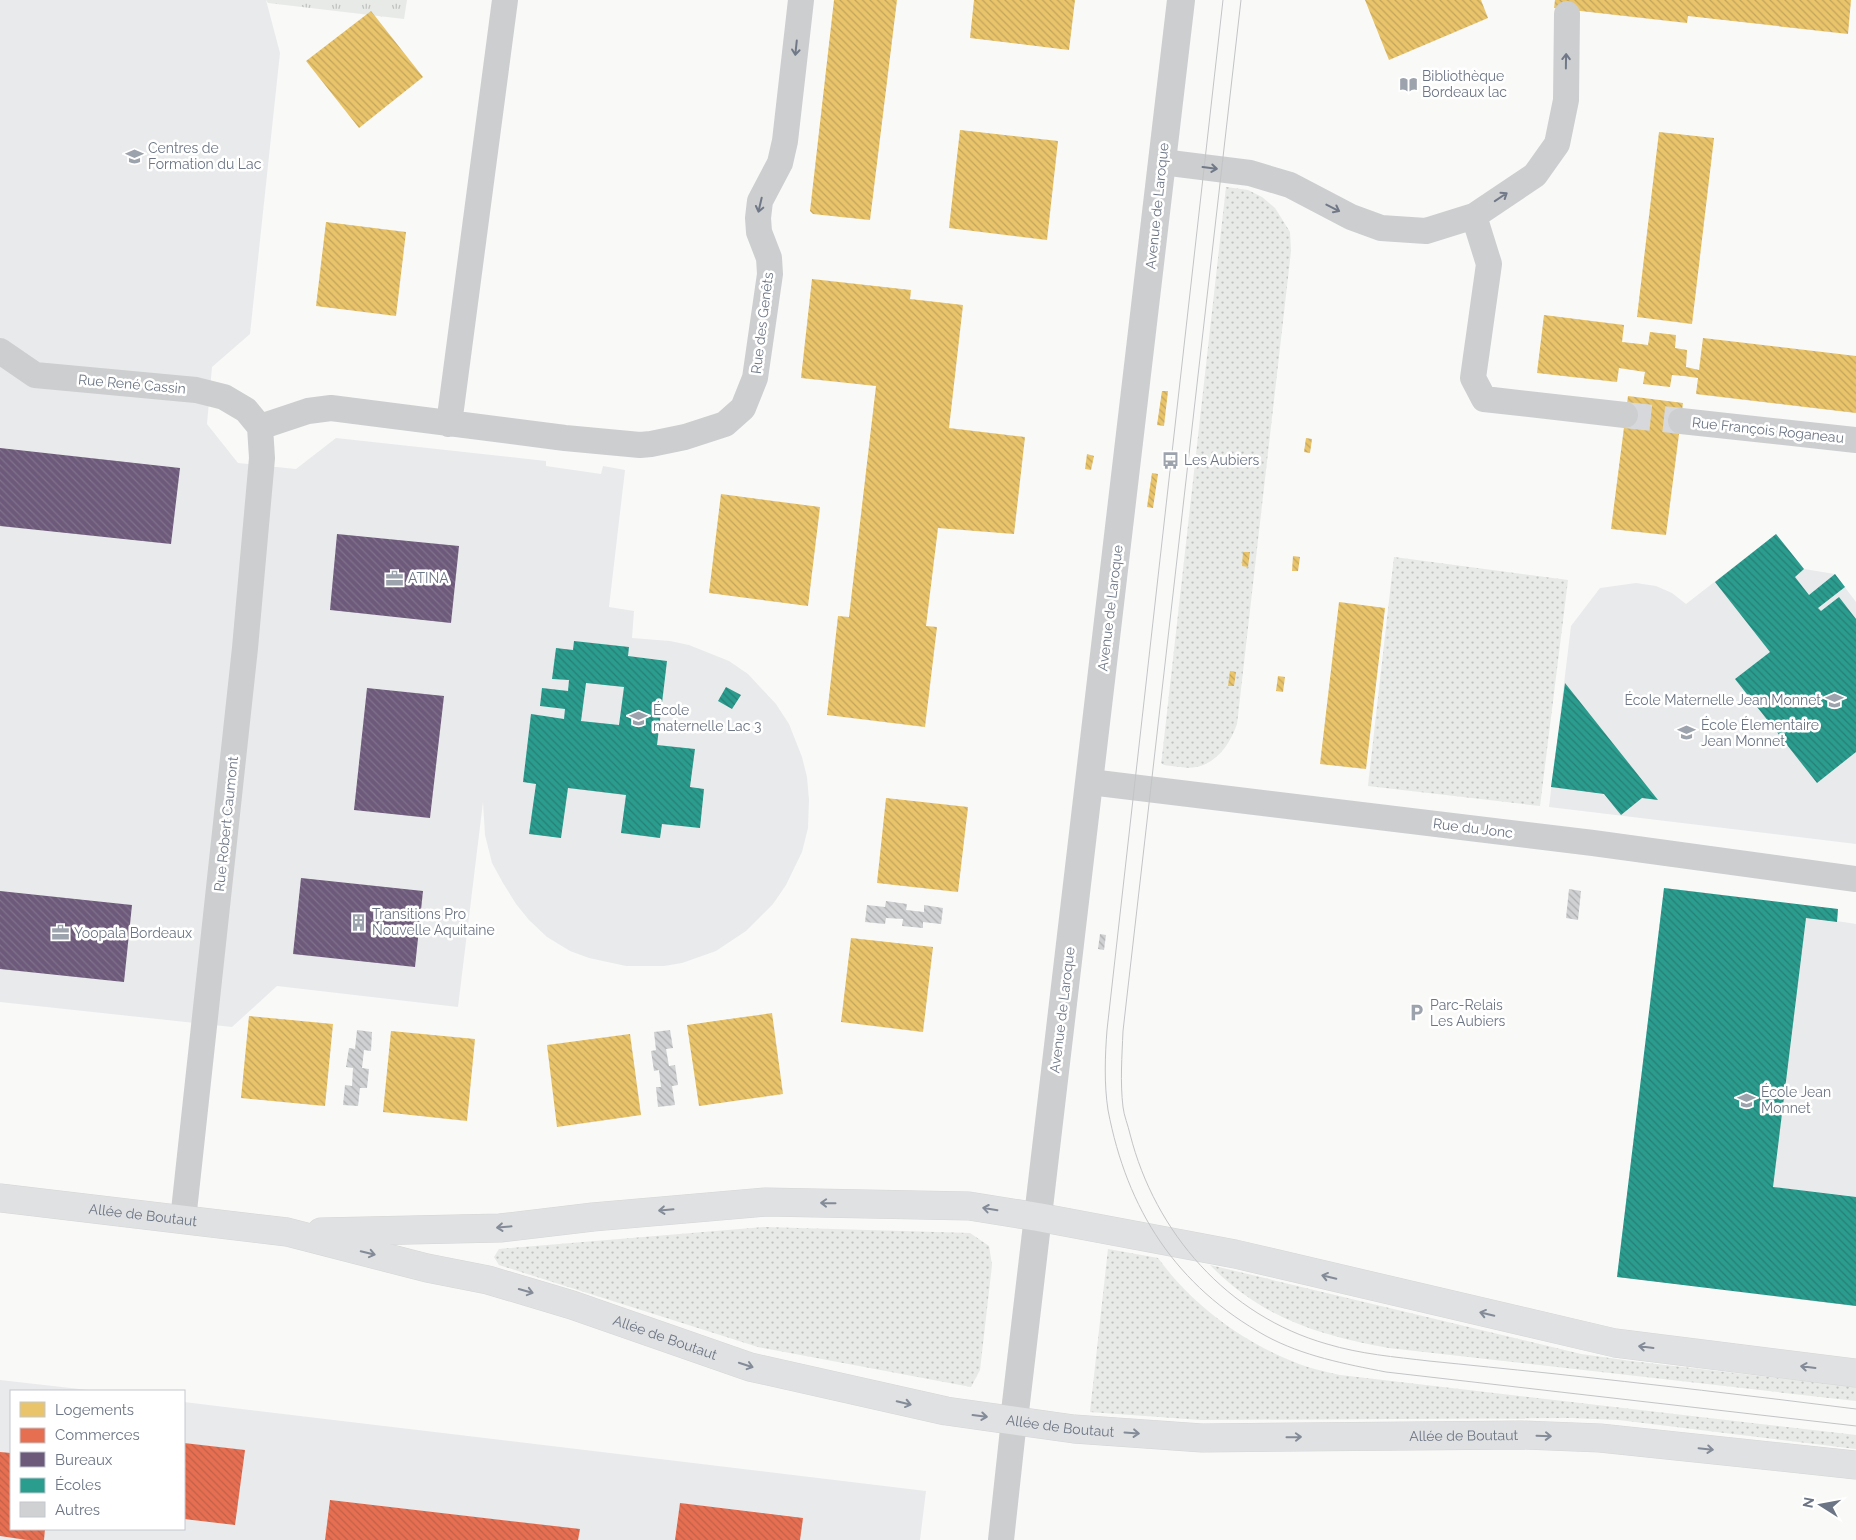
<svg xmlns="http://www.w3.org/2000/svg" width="1856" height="1540" font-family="Raleway,sans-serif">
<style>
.built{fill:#e9eaeb}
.grass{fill:url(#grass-dots)}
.park{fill:url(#park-tufts)}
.homes{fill:url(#homes-back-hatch)}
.shops{fill:url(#shops-back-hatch)}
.offices{fill:url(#offices-back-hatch)}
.schools{fill:url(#schools-back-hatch);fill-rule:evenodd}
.building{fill:url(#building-back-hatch)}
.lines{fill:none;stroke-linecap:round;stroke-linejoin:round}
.minor-tunnel{stroke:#d6d8db;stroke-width:26;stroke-dasharray:26 13;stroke-linecap:butt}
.secondary-casing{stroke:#d6d6d6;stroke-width:29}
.minor{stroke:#cdcecf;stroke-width:26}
.tertiary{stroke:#cdcecf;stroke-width:28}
.secondary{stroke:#e0e1e2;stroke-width:28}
.tram{stroke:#c3c4c5;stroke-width:1}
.oneway{stroke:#717989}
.oneway2{stroke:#838b98}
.labels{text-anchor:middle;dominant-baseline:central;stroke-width:5;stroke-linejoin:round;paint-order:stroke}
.poi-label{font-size:14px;fill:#6c7585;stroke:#fff;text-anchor:start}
.street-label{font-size:14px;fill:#6c7585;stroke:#fff}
</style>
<defs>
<pattern id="grass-dots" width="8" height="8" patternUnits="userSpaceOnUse" patternTransform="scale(1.25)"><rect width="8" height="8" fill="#e7eae6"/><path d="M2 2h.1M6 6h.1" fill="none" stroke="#bfc2c0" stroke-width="1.8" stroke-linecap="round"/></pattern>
<pattern id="park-tufts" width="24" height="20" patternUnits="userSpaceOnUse" patternTransform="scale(1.25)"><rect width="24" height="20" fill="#e7eae6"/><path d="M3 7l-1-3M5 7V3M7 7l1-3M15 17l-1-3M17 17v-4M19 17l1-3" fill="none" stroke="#bfc2c0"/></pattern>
<pattern id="homes-back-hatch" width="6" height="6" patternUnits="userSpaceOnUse" patternTransform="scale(1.25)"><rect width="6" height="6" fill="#e9c46a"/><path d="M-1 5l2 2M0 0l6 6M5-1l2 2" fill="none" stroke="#c1a45d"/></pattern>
<pattern id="shops-back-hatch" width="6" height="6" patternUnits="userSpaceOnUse" patternTransform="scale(1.25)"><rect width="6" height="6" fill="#e76f51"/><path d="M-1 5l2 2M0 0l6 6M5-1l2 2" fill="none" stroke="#bf6049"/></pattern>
<pattern id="offices-back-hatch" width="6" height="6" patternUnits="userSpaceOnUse" patternTransform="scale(1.25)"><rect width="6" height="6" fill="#6d597a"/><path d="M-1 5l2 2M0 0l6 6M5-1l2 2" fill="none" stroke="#81728d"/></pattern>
<pattern id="schools-back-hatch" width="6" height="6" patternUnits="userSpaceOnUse" patternTransform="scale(1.25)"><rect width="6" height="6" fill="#2a9d8f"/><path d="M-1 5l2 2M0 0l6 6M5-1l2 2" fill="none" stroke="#287e75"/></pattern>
<pattern id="building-back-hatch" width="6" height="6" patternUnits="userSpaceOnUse" patternTransform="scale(1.25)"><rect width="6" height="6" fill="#d0d1d2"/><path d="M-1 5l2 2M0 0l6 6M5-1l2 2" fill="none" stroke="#adaeb0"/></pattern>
</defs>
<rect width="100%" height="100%" fill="#f9f9f8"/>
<path class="built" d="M0 0H266L280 53 250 334 212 367 207 424 238 463 296 469 336 438 546 461V466L601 474 603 466 625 470 609 607 634 611 632 638 670 641 689 645 729 661 748 674 776 704 789 724 802 757 807 777 809 800 808 828 802 852 786 885 773 904 746 931 716 951 682 963 664 966H626L589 958 570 951 547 937 529 920 516 904 503 883 492 863 485 835 483 802 458 1007 277 986 232 1027 0 1002Z
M1776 534 1804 569 1835 574 1856 602V844L1549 807 1571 626 1600 588 1636 583 1656 586 1672 593 1686 604Z
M1664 888 1838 909 1837 921 1856 924V1306L1617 1277Z
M0 1380 97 1391H11V1529H184V1402L926 1491 920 1540H0Z"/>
<path class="grass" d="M1226 187 1248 190 1262 197 1275 208 1290 232 1291 251 1237 724C1230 744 1217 763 1196 767 1186 769 1174 766 1164 765L1161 763 1162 757Z
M1394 557 1568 580 1540 806 1368 786Z
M764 1227 970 1233 989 1246 992 1265 980 1370 971 1387 758 1347 499 1265 494 1257 499 1249Z
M1108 1249 1158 1258C1193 1306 1244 1343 1299 1364 1312 1369 1327 1372 1340 1375L1856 1435V1449L1619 1420 1572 1418 1201 1420 1090 1412Z
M1210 1265 1581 1354 1631 1361 1856 1387V1401L1389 1348C1318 1335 1262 1318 1210 1265Z"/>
<path class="park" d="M266 0H407L404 19 268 3Z"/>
<path class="homes" d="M834 0H897L870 220 813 214 810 211Z
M974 0H1075L1069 50 970 38Z
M1365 0H1481L1488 18 1389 60Z
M1555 0H1851L1848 34 1688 16 1687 23 1554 8Z
M371 11 423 77 359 128 306 61Z
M960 130 1058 141 1047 240 949 228Z
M1659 132 1714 138 1692 324 1637 317Z
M326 222 406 232 396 316 316 306Z
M812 279 911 290 910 299 963 305 949 428 1025 437 1014 534 938 528 926 626 937 627 925 727 827 715 838 616 849 617 876 386 801 378Z
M1544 315 1624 325 1622 342 1640 344 1648 345 1650 332 1676 335 1675 348 1687 350 1686 367 1699 370 1703 338 1856 356V413L1696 394 1698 378 1684 376 1672 375 1670 387 1643 384 1645 372 1619 368 1617 382 1537 373Z
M1162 391H1168L1164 426 1157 425Z
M1628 396 1683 403 1666 535 1611 529Z
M1306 438 1312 439 1310 453 1304 452Z
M1087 454 1094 456 1091 470 1085 469Z
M1152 473 1158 474 1153 508 1147 507Z
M721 494 820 507 808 606 709 593Z
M1243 552H1250L1248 567 1242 566Z
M1293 556 1300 557 1298 571H1292Z
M1339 602 1385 608 1366 769 1320 764Z
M1230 671 1236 672 1234 686H1228Z
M1278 676 1285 677 1283 692 1276 691Z
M886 798 968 807 958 892 877 883Z
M851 938 933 947 923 1032 841 1022Z
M772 1013 783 1094 699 1106 687 1025Z
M249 1016 333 1024 325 1106 241 1098Z
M391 1031 475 1039 467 1121 383 1112Z
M630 1034 641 1115 557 1127 547 1045Z"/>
<path class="shops" d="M184 1443 245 1450 235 1525 184 1519Z
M0 1452 11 1453V1529H45L44 1540H27L0 1536Z
M330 1500 580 1529 578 1540H325Z
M680 1503 803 1518 800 1540H675Z"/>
<path class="offices" d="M0 448 180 468 171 544 0 526Z
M337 534 459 546 451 623 330 610Z
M367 688 444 696 430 818 354 810Z
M301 878 423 891 415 967 293 954Z
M0 891 132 905 124 982 0 969Z"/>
<path class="schools" d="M1776 534 1804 569 1795 577 1809 595 1835 574 1845 587 1818 608 1821 611 1839 597 1856 619V752L1817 783 1735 679 1770 652 1715 582Z
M574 641 629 647 628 656 667 661 657 745 695 749 690 787 704 789 700 828 662 824 660 838 621 833 626 795 568 788 561 838 529 834 536 784 523 782 531 714 564 719 565 709 540 706 542 688 568 691 569 680 552 679 556 648 573 650ZM586 683 624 687 619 725 581 721Z
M1565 683 1658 800 1642 798 1621 815 1604 794 1551 787Z
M726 687 741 695 732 709 718 701Z
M1664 888 1838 909 1837 922 1806 918 1773 1187 1856 1197V1306L1617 1277Z"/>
<path class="building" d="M1569 889 1581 891 1578 920 1566 918Z
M886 901 907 904 906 910 924 912V905L943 908 941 924 923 922V928L902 926 903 919 886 918 885 924 865 922 867 905 885 907Z
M1100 934 1106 935 1104 950 1098 949Z
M357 1030 372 1032 371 1051 364 1050 362 1068 369 1069 367 1088H360L358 1106 343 1105 345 1085 352 1086 353 1068 346 1067 349 1048 355 1049Z
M670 1030 673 1048 666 1049 669 1066 675 1065 678 1085 672 1086 675 1105 658 1107 656 1087H661L659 1070 654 1071 651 1051 656 1050 654 1032Z"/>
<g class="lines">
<path class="minor-tunnel" d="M1625 415 1681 421"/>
<defs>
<g id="secondary">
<path id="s1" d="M0 1198 287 1232 427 1268 488 1280 572 1305 750 1367 946 1411 1074 1429 1202 1438 1522 1435 1600 1438 1856 1465"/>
<path d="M321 1232 500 1228 593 1217 766 1202 969 1206 1038 1217 1235 1254 1615 1343 1856 1373"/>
</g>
</defs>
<use href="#secondary" class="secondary-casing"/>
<path class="minor" d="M1162 162 1250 173 1290 185 1351 217 1381 228 1426 231 1474 216 1535 175 1557 144 1566 100 1567 14
M1474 216 1489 264 1473 378 1484 399 1625 415
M0 351 35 375 196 390 224 397 246 410 260 427
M1681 421 1856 440
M449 424 505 0
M260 427 308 411 331 408 565 438 640 445 651 444 685 437 725 424 743 408 755 378 770 274 769 258 759 232 758 218 760 201 780 163 785 141 801 0
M1090 782 1593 843 1856 879
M183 1220 245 648 262 458 260 427
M1001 1540 1014 1420"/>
<path class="tertiary" d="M1014 1420 1181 0"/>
<use href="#secondary" class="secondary"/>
<path class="tram" d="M1223 0 1107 1030C1105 1056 1104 1084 1108 1110 1127 1210 1176 1286 1266 1336 1303 1356 1345 1364 1386 1372L1856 1426
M1241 0 1123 1031C1122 1056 1120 1082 1123 1107 1124 1116 1128 1125 1130 1134 1155 1233 1228 1316 1327 1344 1360 1354 1395 1357 1429 1361 1469 1365 1508 1369 1547 1373 1650 1384 1753 1396 1856 1409"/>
</g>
<defs><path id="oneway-shaft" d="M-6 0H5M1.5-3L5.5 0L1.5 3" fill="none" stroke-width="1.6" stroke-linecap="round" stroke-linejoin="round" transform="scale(1.25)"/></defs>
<g class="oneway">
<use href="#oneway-shaft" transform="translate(796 48) rotate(96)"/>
<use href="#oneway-shaft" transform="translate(1566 61) rotate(-89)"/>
<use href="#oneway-shaft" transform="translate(1210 168) rotate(7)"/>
<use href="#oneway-shaft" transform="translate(1501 197) rotate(-34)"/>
<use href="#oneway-shaft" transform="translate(760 205) rotate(103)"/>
<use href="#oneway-shaft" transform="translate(1333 208) rotate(27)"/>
</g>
<g class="oneway2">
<use href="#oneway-shaft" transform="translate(828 1203) rotate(-179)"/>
<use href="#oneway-shaft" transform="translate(990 1209) rotate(-171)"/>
<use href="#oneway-shaft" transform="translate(666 1210) rotate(175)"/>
<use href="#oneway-shaft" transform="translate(504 1227) rotate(175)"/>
<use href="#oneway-shaft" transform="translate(368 1253) rotate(14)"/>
<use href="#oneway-shaft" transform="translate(1329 1277) rotate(-167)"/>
<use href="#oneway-shaft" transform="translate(526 1291) rotate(16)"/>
<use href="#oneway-shaft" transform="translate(1487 1314) rotate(-167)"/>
<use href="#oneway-shaft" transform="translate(1646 1347) rotate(-173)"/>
<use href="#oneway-shaft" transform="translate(746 1365) rotate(18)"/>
<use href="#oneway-shaft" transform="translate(1808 1367) rotate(-173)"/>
<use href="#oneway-shaft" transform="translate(904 1403) rotate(13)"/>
<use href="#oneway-shaft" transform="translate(980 1416) rotate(7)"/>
<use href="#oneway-shaft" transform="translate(1132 1433) rotate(4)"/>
<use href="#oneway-shaft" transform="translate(1544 1436) rotate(2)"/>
<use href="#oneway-shaft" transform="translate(1294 1437) rotate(-1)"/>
<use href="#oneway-shaft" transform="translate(1706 1449) rotate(6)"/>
</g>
<defs>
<symbol id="library-bare" viewBox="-9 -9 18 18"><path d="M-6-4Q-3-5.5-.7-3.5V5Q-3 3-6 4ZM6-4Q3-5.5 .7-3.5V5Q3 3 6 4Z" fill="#9da3ad" stroke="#fff" stroke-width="2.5" paint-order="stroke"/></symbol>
<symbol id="university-bare" viewBox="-9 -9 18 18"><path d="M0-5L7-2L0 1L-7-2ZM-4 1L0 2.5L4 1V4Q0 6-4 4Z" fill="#9da3ad" stroke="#fff" stroke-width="2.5" paint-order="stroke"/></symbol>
<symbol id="bus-bare" viewBox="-9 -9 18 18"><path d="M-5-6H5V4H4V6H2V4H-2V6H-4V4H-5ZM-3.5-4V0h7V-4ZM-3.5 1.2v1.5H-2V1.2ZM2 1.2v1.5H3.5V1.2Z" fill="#9da3ad" stroke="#fff" stroke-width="2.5" paint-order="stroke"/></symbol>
<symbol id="office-bare" viewBox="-9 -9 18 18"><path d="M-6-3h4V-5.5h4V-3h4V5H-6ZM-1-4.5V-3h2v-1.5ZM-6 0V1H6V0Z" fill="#9da3ad" stroke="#fff" stroke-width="2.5" paint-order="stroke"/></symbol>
<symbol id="school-bare" viewBox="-9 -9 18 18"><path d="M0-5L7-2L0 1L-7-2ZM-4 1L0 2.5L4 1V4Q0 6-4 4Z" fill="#9da3ad" stroke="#fff" stroke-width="2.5" paint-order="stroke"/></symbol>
<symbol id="building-bare" viewBox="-9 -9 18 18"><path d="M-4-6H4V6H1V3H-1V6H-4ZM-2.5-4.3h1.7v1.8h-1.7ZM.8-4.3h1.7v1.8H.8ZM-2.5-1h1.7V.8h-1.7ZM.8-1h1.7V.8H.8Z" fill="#9da3ad" stroke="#fff" stroke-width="2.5" paint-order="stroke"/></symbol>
<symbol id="parking-bare" viewBox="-9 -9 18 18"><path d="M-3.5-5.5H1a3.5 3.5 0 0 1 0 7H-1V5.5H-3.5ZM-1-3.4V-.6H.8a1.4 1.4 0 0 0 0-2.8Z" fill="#9da3ad" stroke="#fff" stroke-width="2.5" paint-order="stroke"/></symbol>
</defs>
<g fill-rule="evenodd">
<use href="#library-bare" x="1396" y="72" width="25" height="25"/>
<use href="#university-bare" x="122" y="144" width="25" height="25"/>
<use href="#bus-bare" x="1158" y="448" width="25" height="25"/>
<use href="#office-bare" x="382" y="566" width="25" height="25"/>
<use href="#school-bare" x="1822" y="688" width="25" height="25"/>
<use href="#school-bare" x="626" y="706" width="25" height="25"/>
<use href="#school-bare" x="1674" y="720" width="25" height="25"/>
<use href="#building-bare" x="346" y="910" width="25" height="25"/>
<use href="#office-bare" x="48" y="920" width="25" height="25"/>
<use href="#parking-bare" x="1404" y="1000" width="25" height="25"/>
<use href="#school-bare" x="1734" y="1088" width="25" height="25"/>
</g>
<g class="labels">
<g class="poi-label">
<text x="1422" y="76">Bibliothèque<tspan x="1422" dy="16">Bordeaux lac</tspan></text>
<text x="148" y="148">Centres de<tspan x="148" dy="16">Formation du Lac</tspan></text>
<text x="1184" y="460">Les Aubiers</text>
<text x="408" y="578">ATINA</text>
<text x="1821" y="700" text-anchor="end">École Maternelle Jean Monnet</text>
<text x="653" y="710">École<tspan x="653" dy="16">maternelle Lac 3</tspan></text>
<text x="1701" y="725">École Élementaire<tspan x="1701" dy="16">Jean Monnet</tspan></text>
<text x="372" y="914">Transitions Pro<tspan x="372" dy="16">Nouvelle Aquitaine</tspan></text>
<text x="74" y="933">Yoopala Bordeaux</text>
<text x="1430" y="1005">Parc-Relais<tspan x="1430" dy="16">Les Aubiers</tspan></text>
<text x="1761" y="1092">École Jean<tspan x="1761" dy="16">Monnet</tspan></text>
</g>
<g class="street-label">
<text transform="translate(1157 206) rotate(-84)">Avenue de Laroque</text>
<text transform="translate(762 323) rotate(-83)">Rue des Genêts</text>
<text transform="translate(132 384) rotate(5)">Rue René Cassin</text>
<text transform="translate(1768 430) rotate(6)">Rue François Roganeau</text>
<text transform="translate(1110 608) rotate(-83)">Avenue de Laroque</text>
<text transform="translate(226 824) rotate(-84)">Rue Robert Caumont</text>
<text transform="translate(1473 828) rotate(7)">Rue du Jonc</text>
<text transform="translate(1062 1010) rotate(-83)">Avenue de Laroque</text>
<text stroke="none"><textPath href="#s1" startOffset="144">Allée de Boutaut</textPath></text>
<text stroke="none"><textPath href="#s1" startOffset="682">Allée de Boutaut</textPath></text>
<text stroke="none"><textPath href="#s1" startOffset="1088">Allée de Boutaut</textPath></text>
<text stroke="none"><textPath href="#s1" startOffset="1492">Allée de Boutaut</textPath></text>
</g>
</g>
<rect x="10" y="1390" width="175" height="140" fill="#ffffff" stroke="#c4c8ce"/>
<rect x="20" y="1402" width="25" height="15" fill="#e9c46a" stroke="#c4c8ce"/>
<text x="55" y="1415" font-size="15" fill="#6c7585">Logements</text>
<rect x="20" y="1428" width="25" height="15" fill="#e76f51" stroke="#c4c8ce"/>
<text x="55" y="1440" font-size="15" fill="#6c7585">Commerces</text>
<rect x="20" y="1452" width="25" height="15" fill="#6d597a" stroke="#c4c8ce"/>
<text x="55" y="1465" font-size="15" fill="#6c7585">Bureaux</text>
<rect x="20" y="1478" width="25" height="15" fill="#2a9d8f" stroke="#c4c8ce"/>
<text x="55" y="1490" font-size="15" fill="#6c7585">Écoles</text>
<rect x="20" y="1502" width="25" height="15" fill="#d0d1d2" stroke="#c4c8ce"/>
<text x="55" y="1515" font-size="15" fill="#6c7585">Autres</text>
<g transform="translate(1821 1505) rotate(281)" stroke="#ffffff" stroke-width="4" paint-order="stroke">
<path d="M0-4L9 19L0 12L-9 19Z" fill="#6c7585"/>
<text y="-8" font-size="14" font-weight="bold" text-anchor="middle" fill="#6c7585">N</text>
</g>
</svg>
